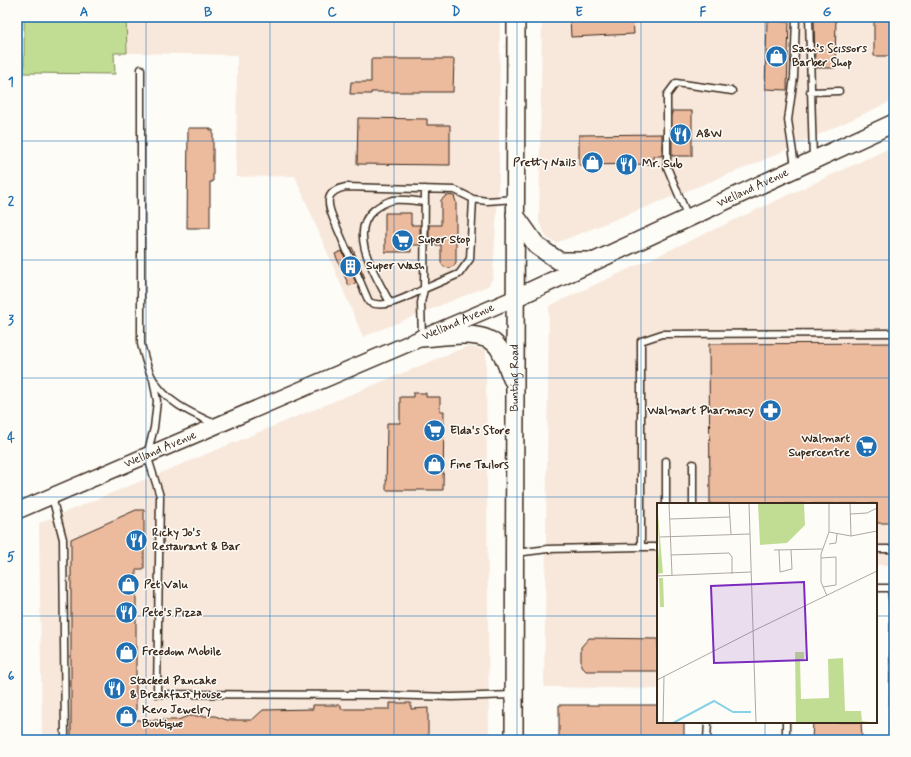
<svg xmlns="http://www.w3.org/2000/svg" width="911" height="757" font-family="Mynerve,sans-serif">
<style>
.built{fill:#f8e8dc}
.green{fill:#c1dd94;stroke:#7e8459}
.building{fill:#ecba9d;stroke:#3b2a1e}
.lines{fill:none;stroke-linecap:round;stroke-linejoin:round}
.service-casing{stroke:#3b2a1e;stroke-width:9}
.tertiary-casing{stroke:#3b2a1e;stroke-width:18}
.secondary-casing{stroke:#3b2a1e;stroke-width:20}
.service{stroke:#fdfcf7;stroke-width:6}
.tertiary{stroke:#fdfcf7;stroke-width:15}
.secondary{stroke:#fdfcf7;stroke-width:17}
.grid{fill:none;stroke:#1f6fb2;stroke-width:1;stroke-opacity:0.55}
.labels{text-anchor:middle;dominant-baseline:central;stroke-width:3;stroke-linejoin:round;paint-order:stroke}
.poi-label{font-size:12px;font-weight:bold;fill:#3b2a1e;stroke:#fdfcf7;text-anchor:start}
.street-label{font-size:12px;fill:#3b2a1e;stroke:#fdfcf7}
.inset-river{fill:none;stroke:#88d2e9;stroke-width:2}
.inset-road{fill:none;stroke:#afa8a0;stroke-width:1}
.view{fill:#7b2cbf;fill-opacity:0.15;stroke:#7b2cbf;stroke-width:2}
.inset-edge{fill:none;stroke:#3b2a1e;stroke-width:2}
.neatline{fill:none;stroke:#1f6fb2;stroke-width:1.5}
.grid-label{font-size:13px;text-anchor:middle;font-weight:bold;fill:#1f6fb2}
</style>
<rect width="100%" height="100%" fill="#fdfcf7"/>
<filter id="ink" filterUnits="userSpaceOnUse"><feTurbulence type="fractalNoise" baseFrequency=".025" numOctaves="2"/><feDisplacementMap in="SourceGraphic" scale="8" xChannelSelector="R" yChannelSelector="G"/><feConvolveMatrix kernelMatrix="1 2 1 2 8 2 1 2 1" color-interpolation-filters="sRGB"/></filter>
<g filter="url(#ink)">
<path class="built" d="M126 17H500L499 175 493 278 488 286 363 337 295 176 236 177 237 55 127 53Z
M542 17H894V100L757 163 556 243 547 238 539 222Z
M894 146V565H876V504H658V689L544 687 549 306Z
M468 346 486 350 489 740H42L39 523Z"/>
<path class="green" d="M24 17H126L127 53H114L115 74 24 73Z"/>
<path class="building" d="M570 17H633L634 34 571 37Z
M814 17H836L835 68H815Z
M874 17H894V56H874Z
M767 21 789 22 787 90 765 89Z
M371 59H454L453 92H371V94H350L351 82H371Z
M672 111H692V156H672Z
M358 118 427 119V125H450V165L357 164Z
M188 128H210V130H213V182H210V228H187Z
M662 134V156H653V164L579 165V135Z
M447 195 454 196 456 202V262L454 266 449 268 444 267 441 263V245H429V225H441V200Z
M385 213H411V225H420V245H411V252H385Z
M350 247H352L365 278 364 279Z
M342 251 356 283 349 286 335 254Z
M894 343V523H876V504H710L709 344Z
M413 393H426V397H440V411H444L443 490H386L387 423H400V397H413Z
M136 510H144V569H136V720H178L188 716H215L227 720H252L263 710 313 709V705H341V709H390V703H411V709L428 708V740H71V539Z
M589 638 658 639V671H586L581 666V647Z
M559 705H658V722H684V740H559Z
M813 722H861L862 738H859V740H814L812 739Z"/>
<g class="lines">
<defs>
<path id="service" d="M809 17 813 159
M141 69V344C144 355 147 369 153 379 167 403 191 413 215 424
M810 92 839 91
M795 166 788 120 794 77 796 17
M425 189 424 289C408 296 385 310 369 302L333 218C326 201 326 191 346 187L455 190 473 199
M688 217 667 167V95L676 83 732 91
M390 303C378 279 346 233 374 210 380 205 386 202 393 200 403 199 415 201 425 202
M422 337 421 303 424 289 459 274 470 259 473 199 487 201 515 199
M153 379 157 401 154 428 147 455 160 496 157 694 383 695 452 697 513 695
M693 464V504
M52 497 63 539 65 740
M666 504V461
M641 547H658
M876 549H894
M516 553 548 549 641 547V341L662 334 894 333
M876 588H891L894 613 893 740
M707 740 708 722
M786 740V722"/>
<g id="tertiary">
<path id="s1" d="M17 511 515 298"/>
</g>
<g id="secondary">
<path d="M515 215 537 246 559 261H589"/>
<path id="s2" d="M515 298 894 123"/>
<path d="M422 338C443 337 484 328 498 347 504 356 508 369 512 379"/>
<path id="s3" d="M514 740 516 17"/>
</g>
</defs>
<use href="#service" class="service-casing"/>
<use href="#tertiary" class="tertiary-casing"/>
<use href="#secondary" class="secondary-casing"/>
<use href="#service" class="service"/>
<use href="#tertiary" class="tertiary"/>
<use href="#secondary" class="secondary"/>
</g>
</g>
<path class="grid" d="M146 17V740M270 17V740M394 17V740M517 17V740M641 17V740M765 17V504M17 141H894M17 260H894M17 378H894M17 497H894M17 616H658M876 616H894M765 722V740"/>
<defs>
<symbol id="shop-disc" viewBox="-11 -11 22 22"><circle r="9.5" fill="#1f6fb2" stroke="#fdfcf7"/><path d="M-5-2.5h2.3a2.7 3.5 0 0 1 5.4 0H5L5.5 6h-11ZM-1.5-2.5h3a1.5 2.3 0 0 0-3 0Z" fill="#fff"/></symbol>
<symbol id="restaurant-disc" viewBox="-11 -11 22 22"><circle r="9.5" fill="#1f6fb2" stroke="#fdfcf7"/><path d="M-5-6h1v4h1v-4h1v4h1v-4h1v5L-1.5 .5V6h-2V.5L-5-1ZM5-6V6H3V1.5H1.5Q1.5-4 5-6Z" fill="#fff"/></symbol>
<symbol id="supermarket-disc" viewBox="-11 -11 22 22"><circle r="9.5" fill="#1f6fb2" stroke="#fdfcf7"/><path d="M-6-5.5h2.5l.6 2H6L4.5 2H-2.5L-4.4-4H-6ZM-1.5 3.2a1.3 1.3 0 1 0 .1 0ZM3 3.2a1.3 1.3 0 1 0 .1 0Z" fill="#fff"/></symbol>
<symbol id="building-disc" viewBox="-11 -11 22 22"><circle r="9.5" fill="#1f6fb2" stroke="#fdfcf7"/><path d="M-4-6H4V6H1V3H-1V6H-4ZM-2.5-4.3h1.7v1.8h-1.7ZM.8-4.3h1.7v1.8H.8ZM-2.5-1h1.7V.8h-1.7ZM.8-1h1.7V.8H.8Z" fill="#fff"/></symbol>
<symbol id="pharmacy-disc" viewBox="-11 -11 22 22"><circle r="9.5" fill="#1f6fb2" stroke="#fdfcf7"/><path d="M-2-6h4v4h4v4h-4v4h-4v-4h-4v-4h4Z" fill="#fff"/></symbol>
</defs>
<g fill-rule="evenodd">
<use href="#shop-disc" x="764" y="44" width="25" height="25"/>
<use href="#restaurant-disc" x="668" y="122" width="25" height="25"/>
<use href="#shop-disc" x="580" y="150" width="25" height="25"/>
<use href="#restaurant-disc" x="614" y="152" width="25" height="25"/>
<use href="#supermarket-disc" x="390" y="228" width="25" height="25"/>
<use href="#building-disc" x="338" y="254" width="25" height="25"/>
<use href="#pharmacy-disc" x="758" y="398" width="25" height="25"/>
<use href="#supermarket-disc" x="422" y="418" width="25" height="25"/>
<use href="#supermarket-disc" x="854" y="434" width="25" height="25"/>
<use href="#shop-disc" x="422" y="452" width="25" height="25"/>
<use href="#restaurant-disc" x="124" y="528" width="25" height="25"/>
<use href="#shop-disc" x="116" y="572" width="25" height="25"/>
<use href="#restaurant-disc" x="114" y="600" width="25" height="25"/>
<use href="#shop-disc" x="114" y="640" width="25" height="25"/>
<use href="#restaurant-disc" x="102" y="676" width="25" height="25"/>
<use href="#shop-disc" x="114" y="704" width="25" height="25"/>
</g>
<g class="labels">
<g class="poi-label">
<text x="792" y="49">Sam’s Scissors<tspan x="792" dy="14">Barber Shop</tspan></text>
<text x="696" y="134">A&amp;W</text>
<text x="576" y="163" text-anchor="end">Pretty Nails</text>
<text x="642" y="164">Mr. Sub</text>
<text x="418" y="240">Super Stop</text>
<text x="366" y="266">Super Wash</text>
<text x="754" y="411" text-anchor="end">Walmart Pharmacy</text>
<text x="450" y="431">Elda's Store</text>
<text x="850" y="439" text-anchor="end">Walmart<tspan x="850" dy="14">Supercentre</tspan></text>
<text x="450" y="465">Fine Tailors</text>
<text x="152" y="533">Ricky Jo's<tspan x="152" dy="14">Restaurant &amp; Bar</tspan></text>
<text x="144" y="585">Pet Valu</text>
<text x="142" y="613">Pete's Pizza</text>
<text x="142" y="652">Freedom Mobile</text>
<text x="130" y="681">Stacked Pancake<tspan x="130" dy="14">&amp; Breakfast House</tspan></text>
<text x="142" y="710">Kevo Jewelry<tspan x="142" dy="14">Boutique</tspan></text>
</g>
<g class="street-label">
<text stroke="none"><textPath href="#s2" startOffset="262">Welland Avenue</textPath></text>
<text stroke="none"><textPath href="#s1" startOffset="480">Welland Avenue</textPath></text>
<text stroke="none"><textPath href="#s3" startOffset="362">Bunting Road</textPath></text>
<text stroke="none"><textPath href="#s1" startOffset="156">Welland Avenue</textPath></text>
</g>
</g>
<g transform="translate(657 503)">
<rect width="220" height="220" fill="#fdfcf7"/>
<path d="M0 0 6 70 0 71 2 44ZM101 0H147L148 22 130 40 103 42ZM2 75H6L7 104H3ZM138 149H147V156L143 157 144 196 172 195 171 156 186 155 188 208H204L205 218 220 220H139Z" fill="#c1dd94"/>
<path class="inset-river" d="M16 220 57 198 76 209H94"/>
<path class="inset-road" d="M12 0 15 72M72 0 74 31M92 0 99 220M193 0 194 33M193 11 210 10 220 5M13 16 73 14M172 29 194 33 220 28M3 34 93 31M172 41 179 40 180 31M117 47 165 46M122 47 123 69 135 66 134 47M14 52 72 50 75 54V71M164 55 179 54V82L166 84M0 73 94 69M170 93 164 79V51L172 29V0M220 126V142M96 128 220 68M0 177 96 128M6 220 7 173"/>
<path class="view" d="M147 79 150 157 57 160 54 83Z"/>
<rect width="220" height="220" class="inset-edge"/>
</g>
<rect width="911" height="757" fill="none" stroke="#fdfcf7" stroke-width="44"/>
<rect x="22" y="22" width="867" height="713" class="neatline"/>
<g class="grid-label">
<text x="84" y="16">A</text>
<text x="208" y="16">B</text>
<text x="332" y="16">C</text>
<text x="456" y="16">D</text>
<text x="579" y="16">E</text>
<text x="703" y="16">F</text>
<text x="827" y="16">G</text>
<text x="11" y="86">1</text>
<text x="11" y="205">2</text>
<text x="11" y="324">3</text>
<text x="11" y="442">4</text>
<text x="11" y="561">5</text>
<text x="11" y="680">6</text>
</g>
</svg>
